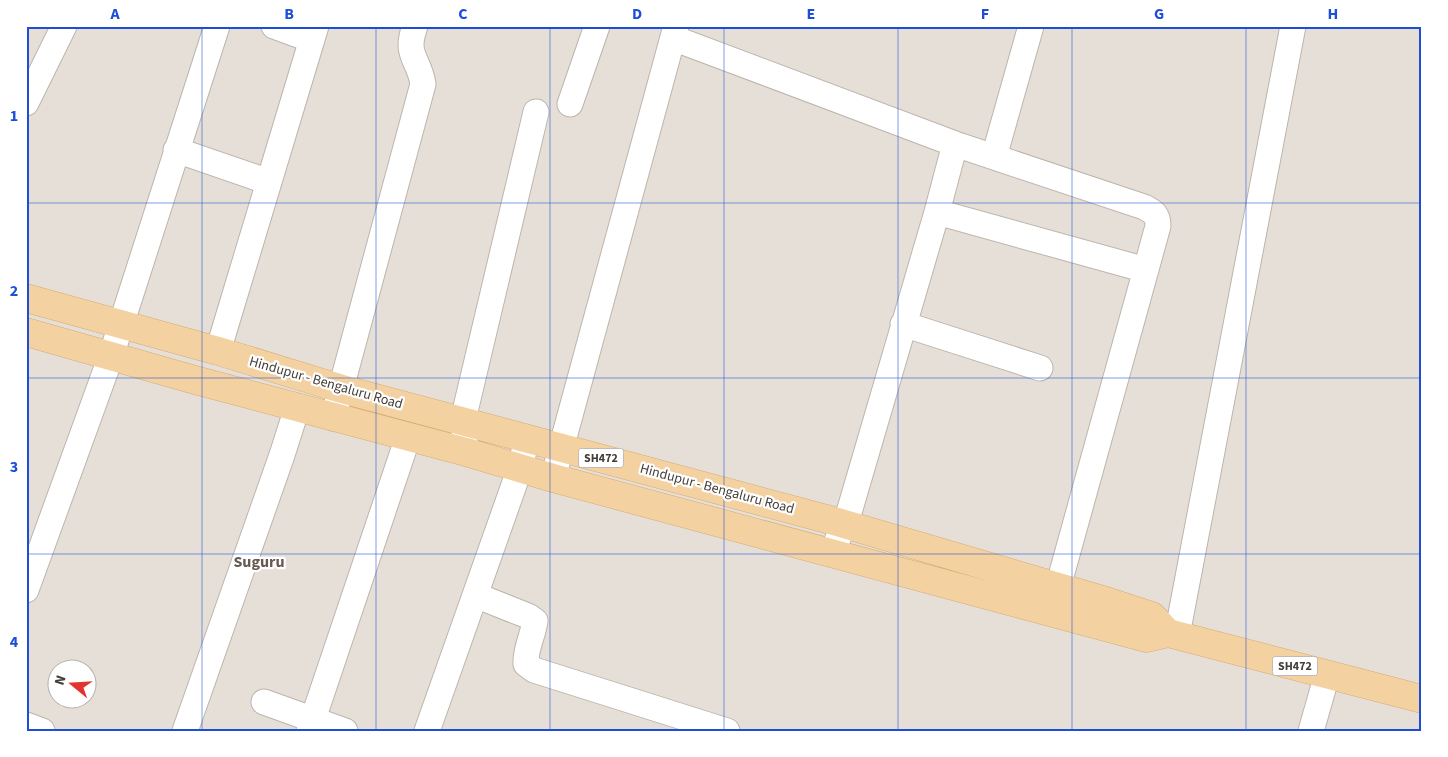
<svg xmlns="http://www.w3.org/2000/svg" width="1448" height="757" font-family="'Source Sans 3',sans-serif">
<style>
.residential{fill:#e6dfd8;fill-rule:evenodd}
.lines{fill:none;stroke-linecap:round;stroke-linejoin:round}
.street-casing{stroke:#bdb5ac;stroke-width:27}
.primary-casing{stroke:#d6ab73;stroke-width:29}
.street{stroke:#fff;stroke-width:25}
.primary{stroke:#f3d1a1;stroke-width:28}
.grid{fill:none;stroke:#1d4ed8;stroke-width:1;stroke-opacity:0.55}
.labels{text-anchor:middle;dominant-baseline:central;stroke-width:4.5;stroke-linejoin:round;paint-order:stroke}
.shield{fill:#fff;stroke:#7d7874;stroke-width:1}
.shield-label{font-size:12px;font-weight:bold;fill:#453e38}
.street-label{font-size:14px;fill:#453e38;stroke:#fff}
.quarter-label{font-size:16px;font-weight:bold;fill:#675b51;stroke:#fff}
.neatline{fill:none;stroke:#1d4ed8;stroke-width:2}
.grid-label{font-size:16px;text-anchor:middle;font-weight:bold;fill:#1d4ed8}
</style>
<rect width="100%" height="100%" fill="#f2eee9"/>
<path class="residential" d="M26 26H1422V731H26ZM58 670H88V700H58Z"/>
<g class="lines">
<defs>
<path id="street" d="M274 26 312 40
M673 38 955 144 1144 207C1154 212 1158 215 1158 226L1058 587
M26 103 64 26
M570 104 597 26
M176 150 269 182
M994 157 1031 26
M937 212 1146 270
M903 324 1040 368
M218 351 316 26
M333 418 423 84C419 58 404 56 415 26
M465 442 463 420 536 112
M553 478 676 26
M832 553 850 509 937 212 955 144
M26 590 111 356 217 26
M475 595 528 616 535 621C533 636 525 649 526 664L534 670 727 731
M1177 635 1293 26
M264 702 345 731
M26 725 42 731
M185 731 282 455 297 408
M309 731 408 437
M427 731 520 468 527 438
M1311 731 1327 675"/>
<path id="primary" d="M26 298 218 351 342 389 834 521 1106 601 1152 616 1168 633
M26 332 195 380 466 452 553 478 1146 638 1168 633 1422 699"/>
</defs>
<use href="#street" class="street-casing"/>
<use href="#primary" class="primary-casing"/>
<use href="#street" class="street"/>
<use href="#primary" class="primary"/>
</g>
<path class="grid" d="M202 26V731M376 26V731M550 26V731M724 26V731M898 26V731M1072 26V731M1246 26V731M26 203H1422M26 378H1422M26 554H1422"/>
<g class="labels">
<g class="shield">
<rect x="578.5" y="448.5" width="45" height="19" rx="4"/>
<rect x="1272.5" y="656.5" width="45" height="19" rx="4"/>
</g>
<g class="shield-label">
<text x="601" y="458">SH472</text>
<text x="1295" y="666">SH472</text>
</g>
<g class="street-label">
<text transform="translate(326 383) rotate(16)">Hindupur - Bengaluru Road</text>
<text transform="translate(717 489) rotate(15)">Hindupur - Bengaluru Road</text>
</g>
<g class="quarter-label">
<text x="259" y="562">Suguru</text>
</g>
</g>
<rect width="1448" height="757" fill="none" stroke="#ffffff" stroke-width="55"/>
<g transform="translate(72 684) rotate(288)"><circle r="24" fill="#ffffff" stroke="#b5b2af"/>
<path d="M0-4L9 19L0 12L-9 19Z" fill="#e23330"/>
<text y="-8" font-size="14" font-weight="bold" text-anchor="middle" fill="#453e38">N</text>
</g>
<rect x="28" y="28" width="1392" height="702" class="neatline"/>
<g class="grid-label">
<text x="115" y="19">A</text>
<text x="289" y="19">B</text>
<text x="463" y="19">C</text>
<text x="637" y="19">D</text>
<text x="811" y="19">E</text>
<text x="985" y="19">F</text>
<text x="1159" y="19">G</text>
<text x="1333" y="19">H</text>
<text x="14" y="121">1</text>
<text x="14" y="296">2</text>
<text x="14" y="472">3</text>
<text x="14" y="647">4</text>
</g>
</svg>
